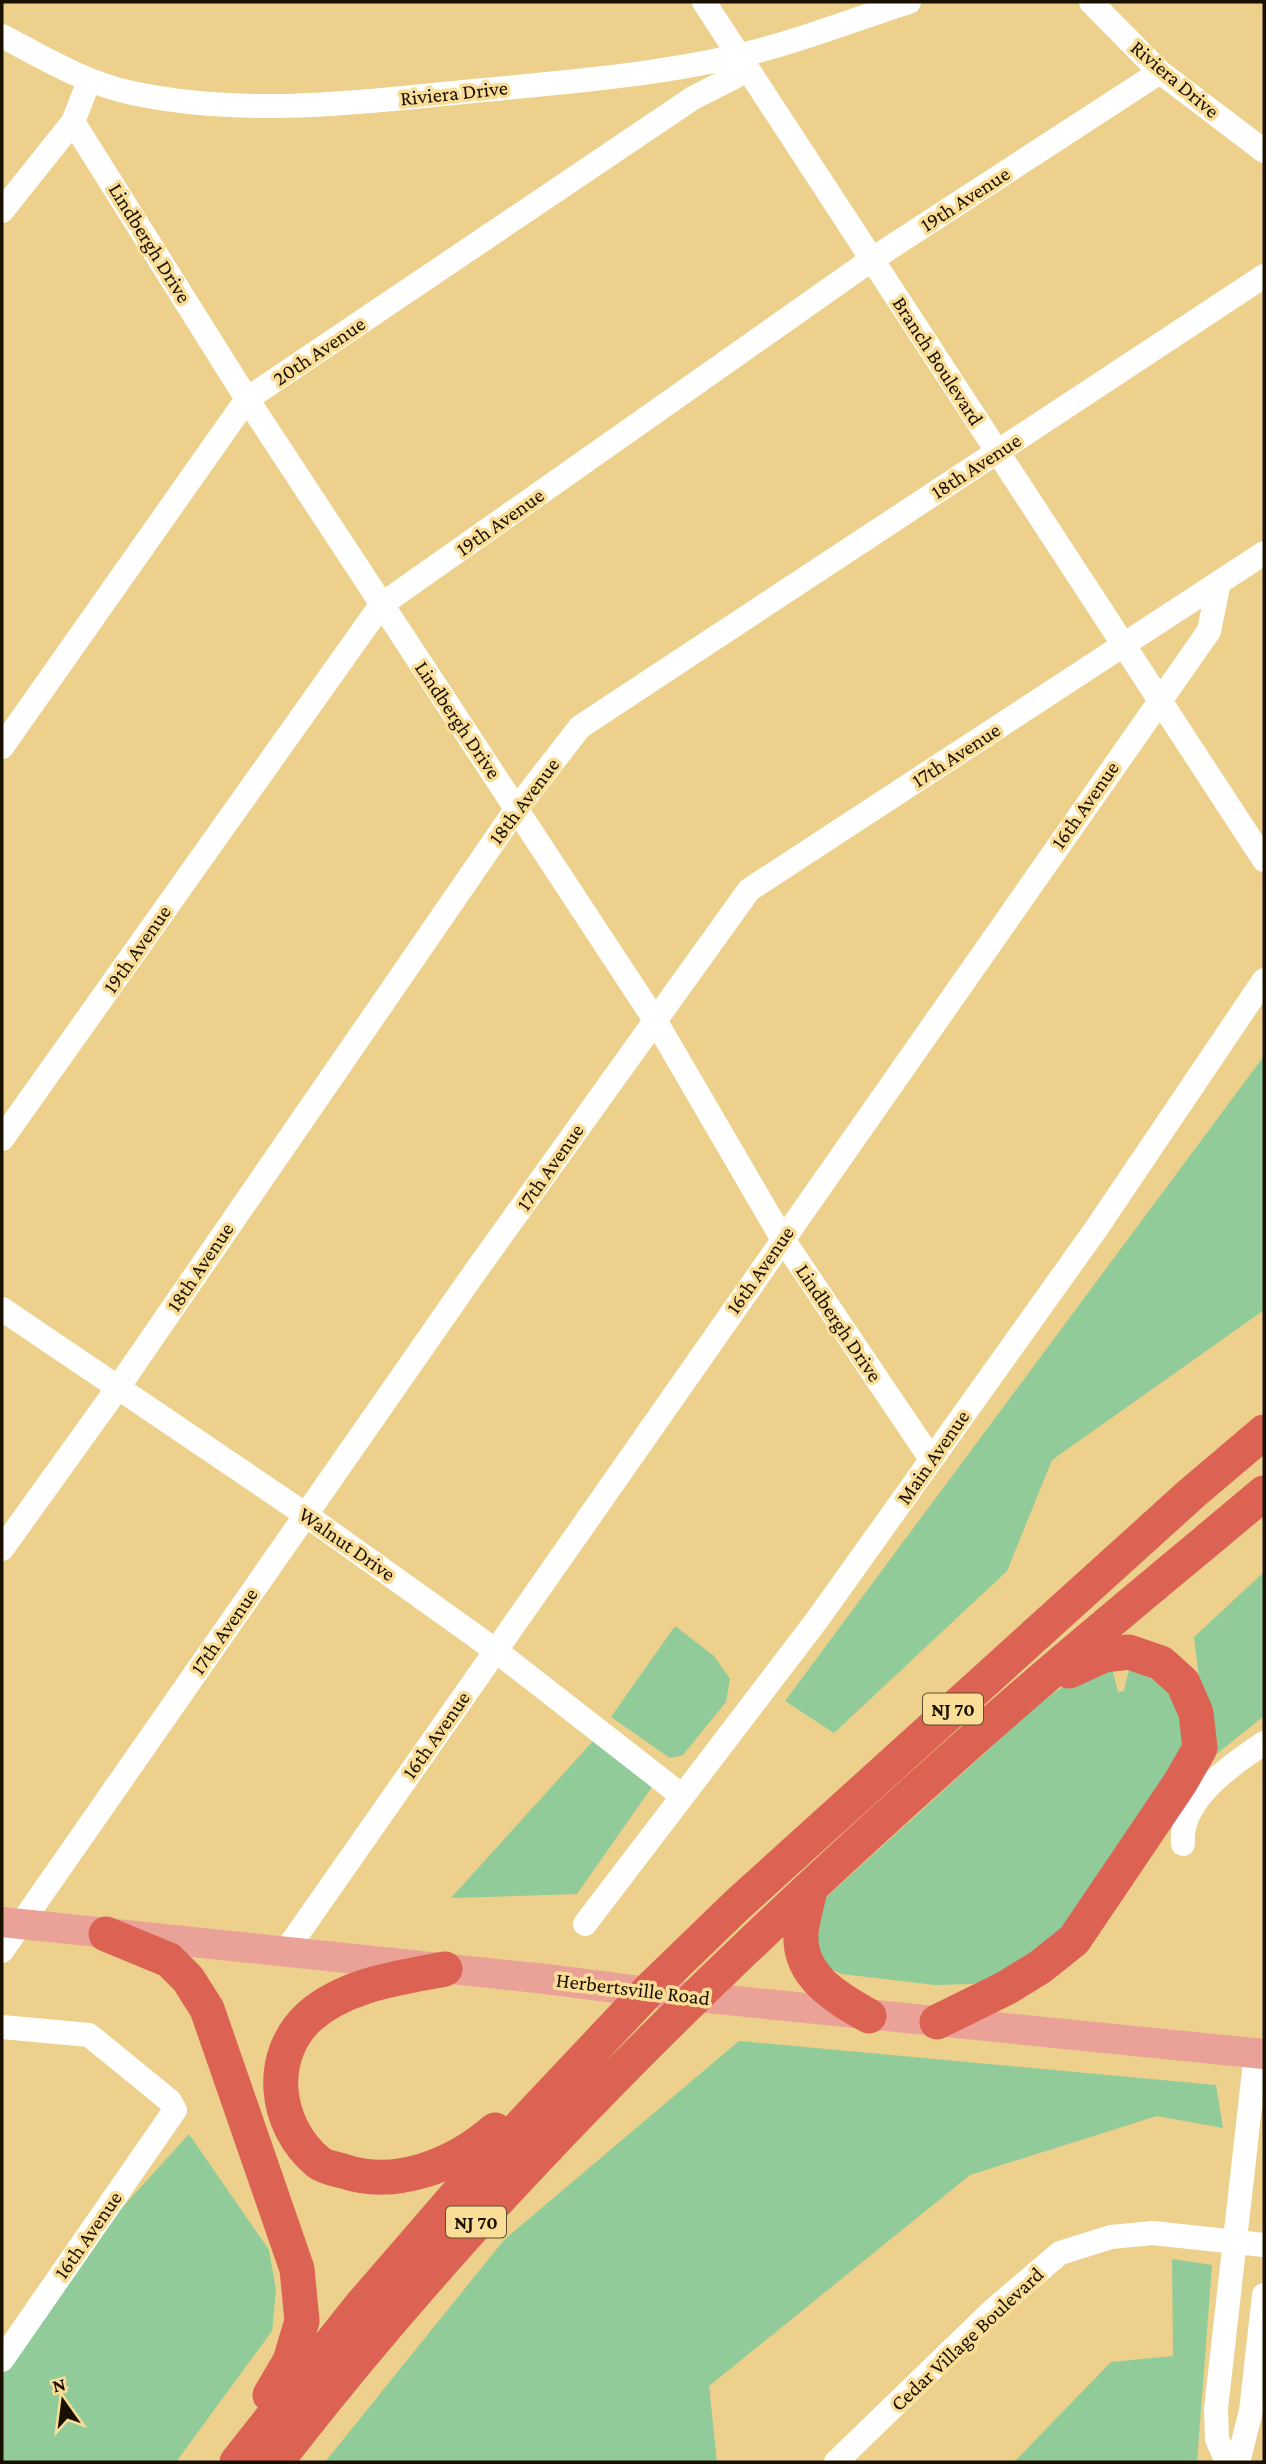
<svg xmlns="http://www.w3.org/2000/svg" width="1266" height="2464" font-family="'Crimson Pro',serif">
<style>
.green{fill:#90cb99}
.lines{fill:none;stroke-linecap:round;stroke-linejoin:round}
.minor{stroke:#fff;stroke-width:24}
.major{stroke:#eaa198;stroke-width:30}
.highway{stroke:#dc6254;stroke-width:35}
.labels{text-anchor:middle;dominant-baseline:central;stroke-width:7;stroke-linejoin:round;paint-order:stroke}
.shield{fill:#fade97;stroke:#5d4e2d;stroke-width:2}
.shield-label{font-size:19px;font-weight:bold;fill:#1a1000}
.street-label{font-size:21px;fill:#1a1000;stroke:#fade97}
</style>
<rect width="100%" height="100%" fill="#ecd08b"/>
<path class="green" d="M1264 1056V1310L1052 1460 1007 1571 834 1733 785 1701Z
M1264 1572V1716L1209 1760 1194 1637Z
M675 1626 714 1656 730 1679 726 1702 683 1755 670 1758 611 1717Z
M1112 1668 1118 1692 1124 1691 1129 1669C1173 1682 1188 1714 1180 1757L1076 1910 1047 1946 989 1980 971 1984 935 1985 842 1974 828 1968 808 1935 822 1901 1042 1701 1064 1686Z
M593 1741 654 1784 577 1894 451 1898Z
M739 2041 1216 2085 1223 2128 1157 2116 970 2175 709 2386 717 2462H325L504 2240Z
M189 2134 269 2250 276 2290 272 2331 176 2462H2V2351L32 2307Z
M1172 2259 1212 2265 1197 2462H1014L1111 2362 1173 2356Z"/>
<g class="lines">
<path class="minor" d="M704 2 1264 860
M1091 2 1160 72 1264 151
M2 36C44 58 85 83 132 93 236 115 339 105 443 94 541 84 641 78 737 56 795 43 852 20 909 2
M73 122 247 399 655 1020 782 1238 931 1459
M2 211 73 122 89 81
M2 747 247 399 693 98 748 70
M2 1139 381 605 871 260 1160 72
M2 1309 306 1515 495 1650 681 1795
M2 1549 117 1389 517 808 580 727 1264 276
M1183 1844C1179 1800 1231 1765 1264 1743
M585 1924 817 1620 1096 1229 1264 980
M2 1951 475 1272 749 890 1264 553
M285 1952 1209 631 1219 582
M2 2027 89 2035 170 2101 175 2110 2 2360
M836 2462 991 2312 1060 2253 1111 2237 1153 2233 1264 2245
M1227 2462 1217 2439 1216 2409 1256 2053
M1238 2462 1251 2411 1264 2295"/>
<path class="major" d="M2 1922 546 1979 647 1992 1264 2054"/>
<path class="highway" d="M810 1890C807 1904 802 1919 801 1933 798 1976 837 1998 869 2016
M106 1934 169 1960 188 1979 207 2009 297 2269 302 2321 290 2361 270 2395
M445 1969C399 1978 347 1984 310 2016 266 2056 274 2125 318 2162 324 2167 335 2169 343 2171 396 2189 455 2165 495 2130
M937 2022 1006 1988 1040 1967 1074 1940 1180 1783 1200 1748 1196 1713 1183 1683 1161 1663 1129 1652 1104 1655 1069 1671
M237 2462 359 2308 468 2182 647 1992 737 1905 1191 1494 1264 1432
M276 2462C482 2195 725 1960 977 1736 1070 1653 1168 1574 1264 1493"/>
</g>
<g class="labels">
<g class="shield">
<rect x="923" y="1693.5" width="60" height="31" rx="5"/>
<rect x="446" y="2206.5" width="60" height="31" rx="5"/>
</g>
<g class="shield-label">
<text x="953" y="1709">NJ 70</text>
<text x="476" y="2222">NJ 70</text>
</g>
<g class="street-label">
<text transform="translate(1175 79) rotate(40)">Riviera Drive</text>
<text transform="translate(454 93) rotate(-6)">Riviera Drive</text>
<text transform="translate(965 199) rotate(-33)">19th Avenue</text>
<text transform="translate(150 243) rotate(58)">Lindbergh Drive</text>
<text transform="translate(319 351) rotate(-34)">20th Avenue</text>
<text transform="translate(938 361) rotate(57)">Branch Boulevard</text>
<text transform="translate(976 466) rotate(-33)">18th Avenue</text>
<text transform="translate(500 522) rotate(-35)">19th Avenue</text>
<text transform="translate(458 720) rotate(56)">Lindbergh Drive</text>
<text transform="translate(956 755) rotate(-33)">17th Avenue</text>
<text transform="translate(524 801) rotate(-53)">18th Avenue</text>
<text transform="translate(1085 805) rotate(-55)">16th Avenue</text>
<text transform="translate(137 949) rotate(-55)">19th Avenue</text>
<text transform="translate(550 1167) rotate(-55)">17th Avenue</text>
<text transform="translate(200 1267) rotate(-56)">18th Avenue</text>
<text transform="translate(760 1270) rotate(-55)">16th Avenue</text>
<text transform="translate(839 1323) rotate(56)">Lindbergh Drive</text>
<text transform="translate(933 1457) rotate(-55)">Main Avenue</text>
<text transform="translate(347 1544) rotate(35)">Walnut Drive</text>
<text transform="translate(224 1631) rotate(-55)">17th Avenue</text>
<text transform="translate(436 1735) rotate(-55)">16th Avenue</text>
<text transform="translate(633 1989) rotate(7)">Herbertsville Road</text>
<text transform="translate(88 2235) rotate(-55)">16th Avenue</text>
<text transform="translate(967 2339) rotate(-43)">Cedar Village Boulevard</text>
</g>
</g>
<rect width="1266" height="2464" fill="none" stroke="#1a1000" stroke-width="7"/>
<g transform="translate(63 2401) rotate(346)" stroke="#fade97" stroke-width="5" paint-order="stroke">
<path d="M0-5L12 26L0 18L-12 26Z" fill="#1a1000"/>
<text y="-10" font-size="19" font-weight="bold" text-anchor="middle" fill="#1a1000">N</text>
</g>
</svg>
